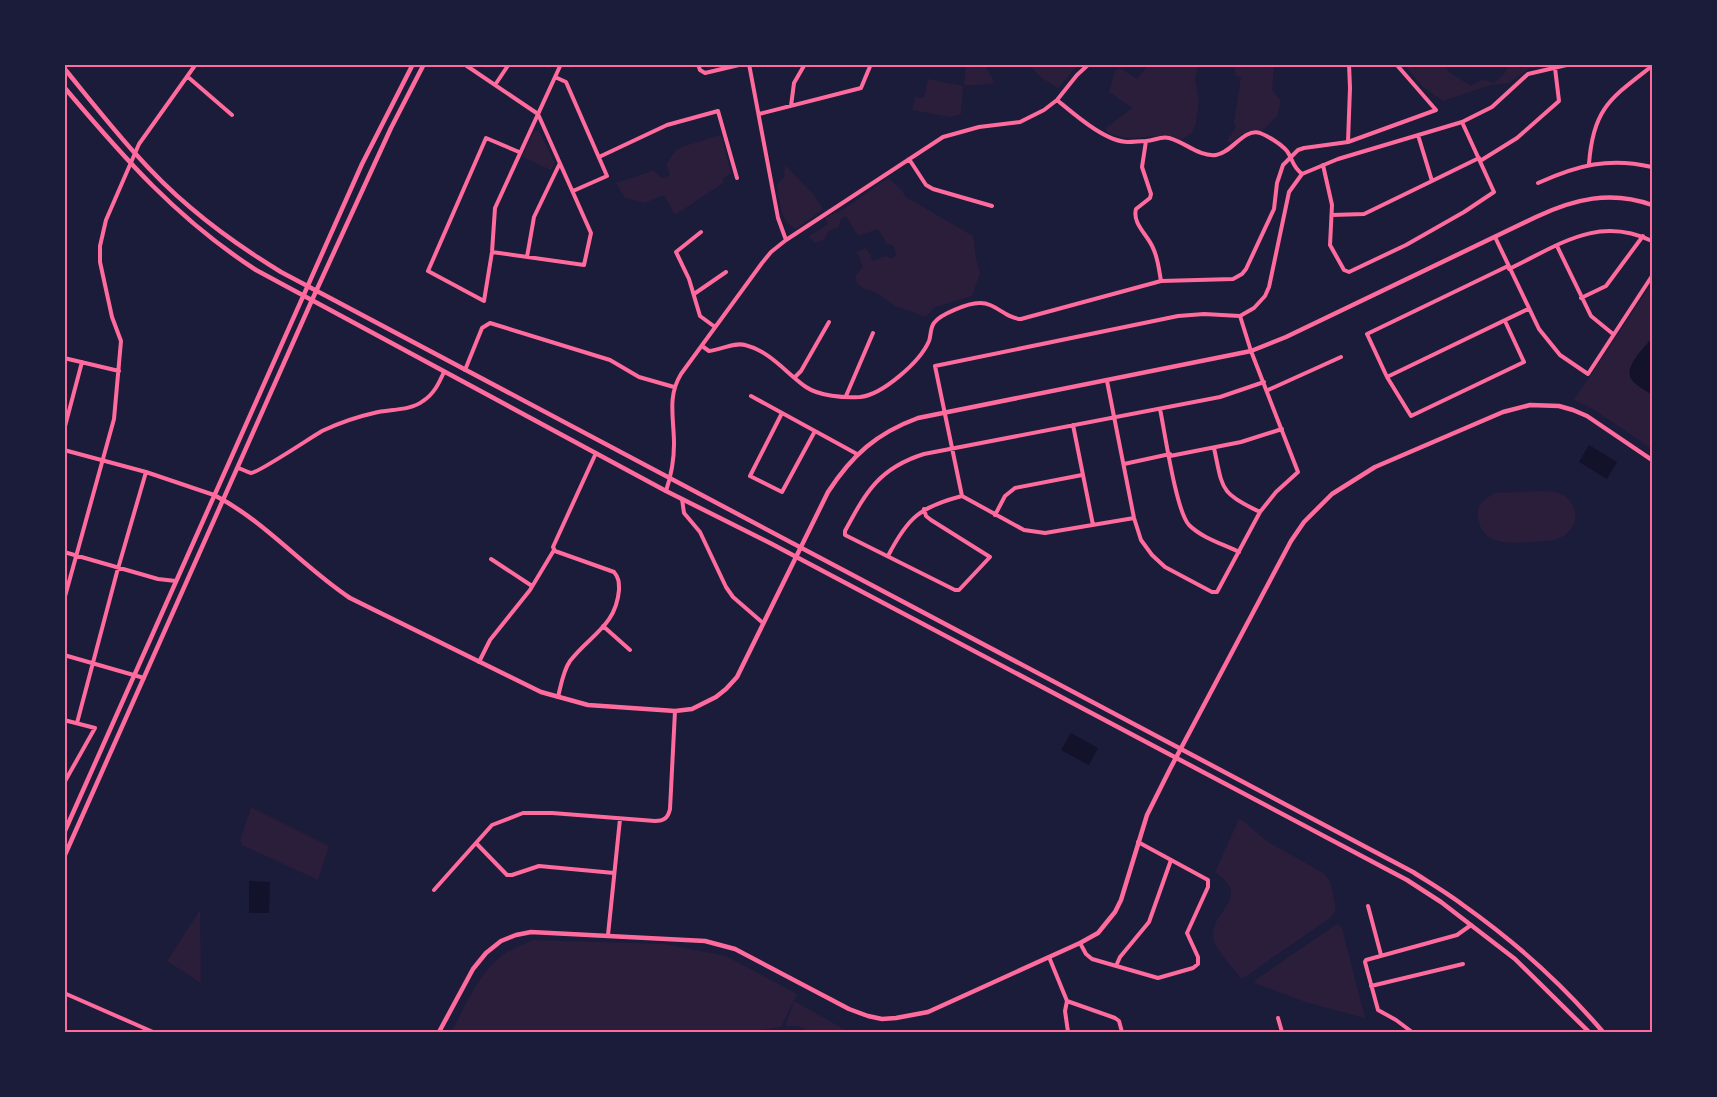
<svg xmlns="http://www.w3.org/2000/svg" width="1717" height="1097" font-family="Roboto,sans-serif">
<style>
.green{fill:#2a1e3b}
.water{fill:#12122b}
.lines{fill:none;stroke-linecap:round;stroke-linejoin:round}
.minor{stroke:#ff6b9d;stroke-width:4}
.tertiary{stroke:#ff6b9d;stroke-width:4.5}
.neatline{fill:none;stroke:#ff6b9d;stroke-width:2}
</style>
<rect width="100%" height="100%" fill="#1b1b3a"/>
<path class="green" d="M966 65H988L987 69 995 83 980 85H964Z
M1029 65H1078L1058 88 1043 79Z
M1148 65H1198L1195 78 1199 100 1196 123 1192 133 1181 140C1175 138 1168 136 1161 136 1141 136 1125 142 1107 132L1106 128 1132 108 1109 92 1115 70 1120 68 1137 79Z
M1236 65H1274L1272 90 1281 101 1277 116 1262 131C1248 129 1241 134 1231 143L1227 141 1236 127 1234 122 1241 77 1236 75 1234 66Z
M1404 65H1446L1449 72 1471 86 1483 79 1494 83 1504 74 1510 65H1534L1509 83 1491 85 1443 101 1423 87Z
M928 79 963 86 961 114 950 117 912 110 915 97 924 98Z
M534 131H539L555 163 551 170 522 157Z
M721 135 731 173 723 179V183L675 215 664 195 645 203 625 198 616 183C628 178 642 176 653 170L662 178 670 175 666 164 676 150 684 146Z
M785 165 814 195 823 209 796 229C779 221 780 201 777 184L784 177Z
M888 178 901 189 906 197 973 236 976 258 980 274 972 296 935 307 926 317 895 306 877 293 863 288 857 283 855 276 863 267 857 252 865 248 871 255 872 261 885 256 892 258 896 255 894 246 887 244 878 229 858 236 846 216 841 219 838 228 828 231 824 240 815 243 808 237 828 224 825 218 844 209Z
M1652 283V449L1593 409 1574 400Z
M1495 493C1509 493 1549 489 1559 493 1586 504 1578 540 1546 541 1520 542 1482 551 1478 517 1476 504 1485 499 1495 493Z
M251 808H253L329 846 318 880 242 845 240 840Z
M1239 819 1242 820 1268 842 1325 874 1331 884 1335 905V911L1330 918 1242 979C1234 969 1214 949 1213 936 1212 909 1253 898 1215 872Z
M200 910 201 983 167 961Z
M1337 924 1342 928 1365 1018 1305 1002 1255 983V980Z
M533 940 665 944 726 956 797 994 781 1027 747 1032H451C467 1004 481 966 511 950 518 946 526 943 533 940Z
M794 1001 849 1032H810L798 1026H785Z"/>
<path class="water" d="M1652 338V395C1646 390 1636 386 1632 380 1622 368 1645 347 1652 338Z
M1589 445 1617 462 1607 479 1579 462Z
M1071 733 1098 748 1089 765 1061 750Z
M249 881 270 882 269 913H249Z"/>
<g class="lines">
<path class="minor" d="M464 64 538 114 591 233 584 265 492 252
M698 64 700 70 705 73 743 64
M749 64 778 218 786 240
M188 77 232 115
M555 77 566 82 607 176 573 191
M495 85 509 64
M1057 100C1073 113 1105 142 1128 142 1134 142 1140 141 1146 141 1154 141 1160 136 1169 138 1185 142 1199 157 1216 155 1232 153 1243 128 1260 133 1268 136 1281 144 1287 151 1294 161 1291 165 1302 174
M791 106 794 83 805 64
M759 114 861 88 871 64
M1146 141 1142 167 1151 194 1150 198 1136 209C1132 224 1148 235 1153 248 1158 258 1159 270 1161 281
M1348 142 1436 110 1396 64
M519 152 486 138 428 271 484 301 492 252 495 208 561 64
M599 157 667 125 718 111 737 178
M909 159 926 185 933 189 992 206
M1480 161 1517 138 1559 101 1555 68
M1589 164C1593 108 1611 98 1652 66
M1323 165 1332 205 1330 245 1344 270 1349 272 1406 245 1464 212 1494 192 1462 122
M1432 181 1479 158
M1538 183C1578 165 1609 157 1652 167
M1332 215 1364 214 1432 181 1418 135
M701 232 676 252 689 279 700 316 715 327
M1495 237 1539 329 1560 355 1588 374 1652 276
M1557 246 1591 316 1613 334
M527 257 534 217 559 165
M1509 269C1559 245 1598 215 1652 241
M694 294 726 272
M1581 298 1606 286 1643 236
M1505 321 1524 362 1411 416 1387 377 1367 334 1508 266
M702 346 709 351C721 350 734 342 745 345 770 351 786 373 806 387 819 396 844 398 860 397 882 395 920 362 929 341 931 336 930 328 934 323 940 314 969 303 979 303 995 302 1006 319 1021 319L1161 281 1233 279 1242 274 1246 269 1274 209 1277 183 1283 165 1298 150 1304 148 1348 142 1350 88 1349 64
M64 358 119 371
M465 370 482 328 490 323 610 360 639 377 674 387
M795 377 801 371 829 322
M1387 377 1528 309
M1107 381 1134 518 1141 540 1152 555 1165 567 1212 592H1217L1260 512 1276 492 1298 472 1251 351 1240 316
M1268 390 1341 357
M751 396 857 454
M846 396 873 333
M1160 409C1165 433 1176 511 1189 525 1202 538 1223 544 1239 552
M782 413 750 476 782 492 815 431
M1073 425 1093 525
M64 430 82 362
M1214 448C1223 489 1219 493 1260 512
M64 450 146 472 214 495
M1170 456 1241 442 1282 429
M1124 464 1170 454
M238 468C242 469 247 472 251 473 258 473 310 438 322 431 339 423 356 417 374 413 390 409 410 411 423 401 434 394 439 383 444 372
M666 491C671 476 674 459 674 444 674 418 667 397 681 374L762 263 771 252 786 240 943 137 979 127 1020 122 1044 110 1057 100 1077 75 1089 64
M682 499 684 513 700 532 726 587 733 597 763 623
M924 509 926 516 931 520 990 557 959 590H955L845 535V531C866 492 879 468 924 454L1220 397 1264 382
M995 515 1005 496 1015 488 1082 475
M1134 518 1045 533 1024 530 962 496 935 366 1178 316 1204 314 1240 316 1254 308 1265 296 1269 287 1289 192 1302 174 1338 159 1462 122 1492 107 1528 74 1571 64
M64 552 158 579 176 581
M888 556C908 517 920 507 962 496
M491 559 532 586
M64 600 114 419 121 341 112 317 100 262V246L106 220 139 144 196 64
M603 626 630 650
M64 655 144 678
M479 662 490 640 530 590 554 550
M558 697C561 685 563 671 570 661 590 635 616 626 619 590 619 582 619 578 614 572L555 551 553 547 596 453
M64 720 95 728 64 783
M77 723 117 572 146 472
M476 843 507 875H512L539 866 614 873
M434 890 492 825 523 813H552L655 821C664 821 668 818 670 809L675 711
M1368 906 1381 955
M608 935 620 819
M1080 943 1086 954 1092 959 1158 978 1193 968 1198 964V957L1187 933 1208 887V880L1138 842
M1049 957 1067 1001 1065 1011 1068 1032
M1116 966 1120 957 1149 922 1171 860
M1371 986 1463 964
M64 993 153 1032
M1067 1001 1115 1018 1119 1021 1122 1032
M1278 1018 1282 1032
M1412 1032 1396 1020 1378 1010 1365 962 1366 960 1457 935 1471 925"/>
<path class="tertiary" d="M64 68C104 117 143 168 191 208 219 232 250 253 281 272L1413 872C1430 883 1447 893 1463 905 1514 941 1563 985 1603 1032
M64 87C124 158 177 219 256 270L666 491 770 543 1407 880 1441 902 1515 959 1589 1032
M214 495C265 521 303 567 350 598L541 692 588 705 675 711 692 709 716 697 726 689 737 677 828 492C852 455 877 433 918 418L1251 351 1286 337 1536 217C1574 199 1611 190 1652 205
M64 833 362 164 413 64
M64 857 312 300 391 128 424 64
M439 1032 473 969 486 953 501 941 516 935 531 932 705 941 735 949 849 1009 868 1016 882 1019 896 1018 928 1012 1080 943 1098 933 1115 912 1121 900 1147 815 1170 769 1291 541 1304 522 1332 494 1375 467 1503 412 1530 405 1559 406 1573 410 1587 416 1652 460"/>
</g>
<rect width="1717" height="1097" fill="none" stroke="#1b1b3a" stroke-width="132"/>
<rect x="66" y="66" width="1585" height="965" class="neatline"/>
</svg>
